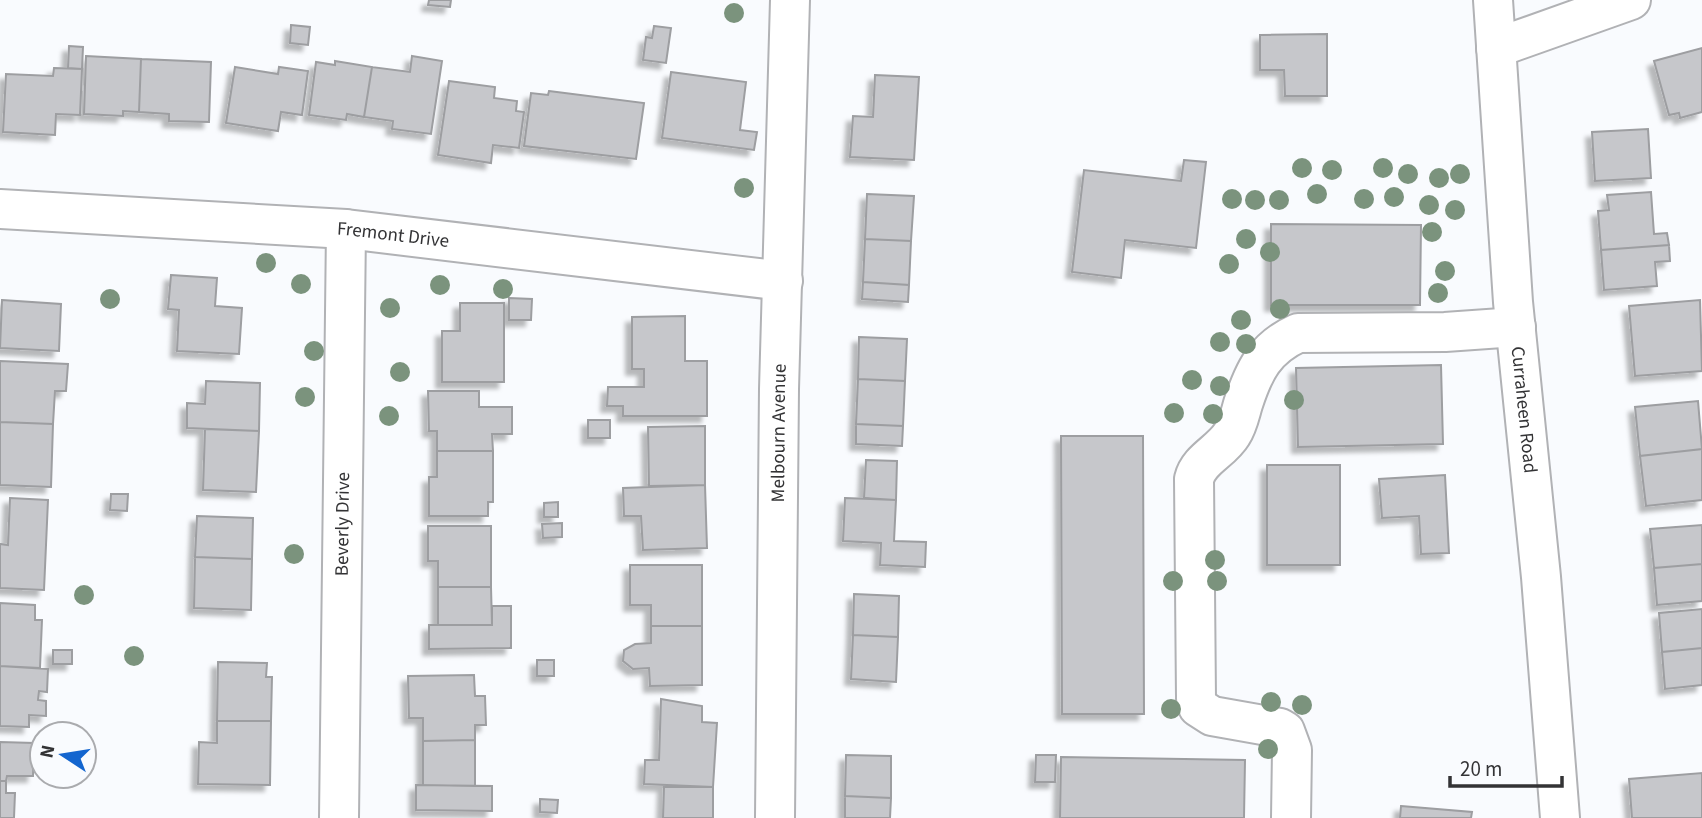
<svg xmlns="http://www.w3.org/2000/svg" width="1702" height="818" font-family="'Source Sans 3',sans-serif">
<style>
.building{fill:#c6c7cb;stroke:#9d9ea1;stroke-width:2;filter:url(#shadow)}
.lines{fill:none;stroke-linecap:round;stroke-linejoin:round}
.minor-casing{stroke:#b1b2b5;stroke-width:42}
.tertiary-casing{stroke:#b1b2b5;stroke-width:42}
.minor{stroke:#fff;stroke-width:38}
.tertiary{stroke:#fff;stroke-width:38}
.tree{fill:#7b937d}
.labels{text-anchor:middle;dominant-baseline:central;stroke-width:5;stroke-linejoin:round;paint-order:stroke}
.street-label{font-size:19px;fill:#333335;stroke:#f9fbfe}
</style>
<defs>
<filter id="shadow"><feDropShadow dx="-6" dy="6" stdDeviation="2" flood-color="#0004"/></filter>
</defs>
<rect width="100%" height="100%" fill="#f9fbfe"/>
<path class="building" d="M429 0H451L450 7 428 5Z
M291 25 310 27 308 45 290 43Z
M654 26 671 28 666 63 643 60 646 37 652 38Z
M1327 34V96H1285L1284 70H1260V35Z
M69 46 83 47 82 69 68 68Z
M1702 48V112L1680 118 1679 113 1669 115 1654 61Z
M86 56 141 59 139 112 123 111V116L84 114Z
M412 56 442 61 431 134 392 129 393 121 364 117 372 67 410 72Z
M141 59 211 62 209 122 169 121V114L139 112Z
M335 61 372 67 364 117 347 114 346 120 309 115 316 62 335 65Z
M235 67 278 74 279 67 308 71 302 115 281 112 278 131 226 123Z
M54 68 82 69 80 115 56 114 55 135 3 132 6 74 53 76Z
M671 72 746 82 740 130 757 132 754 150 662 138Z
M875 75 919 77 914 160 850 157 853 116 873 117Z
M449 81 495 87 494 98 517 101 516 111 524 112 519 148 493 145 491 163 438 155Z
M549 91 644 103 636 159 524 146 531 93 548 95Z
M1648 129 1651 178 1595 181 1592 132Z
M1184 160 1206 162 1196 248 1125 240 1121 278 1072 272 1084 170 1181 181Z
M1651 192 1654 234 1667 233 1669 245 1601 250 1598 211 1609 210 1607 195Z
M867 194 914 196 911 241 865 239Z
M1271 224 1421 225 1420 305H1271Z
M865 239 911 241 909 285 863 282Z
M1669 245 1670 261 1655 262 1657 286 1604 290 1601 250Z
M171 275 217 278 215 306 242 308 239 354 177 351 179 310 168 309Z
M863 282 909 285 908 302 862 299Z
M509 298 532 299 531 320H509Z
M2 300 61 304 59 351 0 348Z
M1700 300 1702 371 1635 376 1629 306Z
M460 303H504V382H442V331H460Z
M685 316V361H707V416H623V406H607L608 387H644V369H632V317Z
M859 337 907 339 905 381 858 379Z
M0 361 68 364 66 391H55L53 424 0 422Z
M1441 365 1443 444 1298 447 1296 368Z
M858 379 905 381 903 426 856 424Z
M206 381 260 383 259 431 187 428V403L205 404Z
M428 391H479V407H512V434H492L493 451H437V431H429Z
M1698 401 1702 449 1640 456 1635 407Z
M588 420H610V438H588Z
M0 422 53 424 51 487 0 485Z
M856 424 903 426 902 446 856 444Z
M705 426V485L649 486 648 427Z
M205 429 259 431 256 492 203 490Z
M1061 436H1143L1144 714H1062Z
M1702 449V500L1646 506 1640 456Z
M437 451H493V502H488V516H429V477H437Z
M866 460 897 461 896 500 864 498Z
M1267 465H1340V565H1267Z
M1445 475 1449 553 1421 554 1419 516 1382 518 1379 479Z
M705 485 707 548 643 550 641 516H624L623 488Z
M111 494H128L127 511 110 510Z
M10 498 48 500 44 590 0 588V544L8 545Z
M845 498 896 500 894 541 926 542 925 567 880 565 881 543 843 541Z
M558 502V517H544V503Z
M197 516 253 518 252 559 195 557Z
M562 523V537L543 538 542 524Z
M1702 525V564L1654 568 1650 529Z
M428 526H491V587H438V561H428Z
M195 557 252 559 251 610 194 608Z
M1702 564V601L1657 605 1654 568Z
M630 565H702V626H651V605H630Z
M438 587H491L492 625H438Z
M854 594 899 596 898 637 853 635Z
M0 603 35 605V620H42L40 668 0 666Z
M492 606H511V648L429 649V625H492Z
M1702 609V648L1662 652 1659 613Z
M651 626H702V685L650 686 649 668 633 669 623 661 624 650 635 644 651 643Z
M853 635 898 637 896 682 851 679Z
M1702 648V685L1665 689 1662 652Z
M53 650H72V664H53Z
M537 660H554V676H537Z
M218 662 267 663 266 677H272L271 721H217Z
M0 666 48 669 47 692 39 691 38 700 46 701V716L29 715V727L0 726Z
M474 675 475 696H485L486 725H475V740L423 741V718H409L408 676Z
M661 699 702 706V722L717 723 713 787 644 784 645 760H659Z
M217 721H271L270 785 198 784 199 742 217 743Z
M475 740V786L423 785V741Z
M0 742 34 743 33 776H7L6 781H0Z
M846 755 891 756V798L845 796Z
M1036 755H1056L1055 782H1035Z
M1061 757 1245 760 1244 818H1060Z
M1702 773V818H1632L1629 779Z
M0 781H6V793H15L14 818H0Z
M416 785 492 786V811L416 810Z
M664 787H713V818H663Z
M845 796 891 798 890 818H845Z
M540 799 558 800 557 813 540 812Z
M1401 806 1472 812 1471 818H1400Z"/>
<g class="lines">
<defs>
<g id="minor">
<path d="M1496 48 1631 0"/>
<path id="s1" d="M0 209 346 229 783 281"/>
<path id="s2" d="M339 818 346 229"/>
<path id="s3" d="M775 818 779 389 790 0"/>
<path d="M1291 818 1292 750 1285 731 1280 728 1212 716 1198 707 1196 698 1194 479C1199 459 1221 452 1232 434 1238 425 1240 414 1243 404 1254 370 1265 348 1298 333L1445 332 1516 327"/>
</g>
<g id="tertiary">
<path id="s4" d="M1493 0 1513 302 1541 577 1560 818"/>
</g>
</defs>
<use href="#minor" class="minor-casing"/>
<use href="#tertiary" class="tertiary-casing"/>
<use href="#minor" class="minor"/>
<use href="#tertiary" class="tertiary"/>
</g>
<g class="tree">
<circle cx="734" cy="13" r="10"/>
<circle cx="1302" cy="168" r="10"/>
<circle cx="1383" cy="168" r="10"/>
<circle cx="1332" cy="170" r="10"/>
<circle cx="1408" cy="174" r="10"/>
<circle cx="1460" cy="174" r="10"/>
<circle cx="1439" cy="178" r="10"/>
<circle cx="744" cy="188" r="10"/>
<circle cx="1317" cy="194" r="10"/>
<circle cx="1394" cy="197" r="10"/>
<circle cx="1232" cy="199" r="10"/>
<circle cx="1364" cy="199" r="10"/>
<circle cx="1255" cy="200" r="10"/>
<circle cx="1279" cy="200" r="10"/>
<circle cx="1429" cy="205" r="10"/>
<circle cx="1455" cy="210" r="10"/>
<circle cx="1432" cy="232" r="10"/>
<circle cx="1246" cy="239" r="10"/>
<circle cx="1270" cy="252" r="10"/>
<circle cx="266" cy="263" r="10"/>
<circle cx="1229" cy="264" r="10"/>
<circle cx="1445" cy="271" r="10"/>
<circle cx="301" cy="284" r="10"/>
<circle cx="440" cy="285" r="10"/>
<circle cx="503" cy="289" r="10"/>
<circle cx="1438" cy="293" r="10"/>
<circle cx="110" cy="299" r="10"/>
<circle cx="390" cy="308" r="10"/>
<circle cx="1280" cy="309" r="10"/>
<circle cx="1241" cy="320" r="10"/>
<circle cx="1220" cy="342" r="10"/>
<circle cx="1246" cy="344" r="10"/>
<circle cx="314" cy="351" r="10"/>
<circle cx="400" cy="372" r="10"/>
<circle cx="1192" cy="380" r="10"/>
<circle cx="1220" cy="386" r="10"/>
<circle cx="305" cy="397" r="10"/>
<circle cx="1294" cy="400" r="10"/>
<circle cx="1174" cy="413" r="10"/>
<circle cx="1213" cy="414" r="10"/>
<circle cx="389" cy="416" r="10"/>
<circle cx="294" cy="554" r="10"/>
<circle cx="1215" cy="560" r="10"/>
<circle cx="1173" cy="581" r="10"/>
<circle cx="1217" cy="581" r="10"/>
<circle cx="84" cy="595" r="10"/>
<circle cx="134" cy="656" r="10"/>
<circle cx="1271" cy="702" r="10"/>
<circle cx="1302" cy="705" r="10"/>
<circle cx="1171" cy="709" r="10"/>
<circle cx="1268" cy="749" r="10"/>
</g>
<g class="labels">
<g class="street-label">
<text stroke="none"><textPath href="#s1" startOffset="394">Fremont Drive</textPath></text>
<text stroke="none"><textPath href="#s4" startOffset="411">Curraheen Road</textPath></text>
<text stroke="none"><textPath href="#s3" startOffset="385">Melbourn Avenue</textPath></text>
<text stroke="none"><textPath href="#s2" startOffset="294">Beverly Drive</textPath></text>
</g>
</g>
<g transform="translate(63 755) rotate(282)"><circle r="33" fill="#f9fbfe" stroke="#aaabae" stroke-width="2"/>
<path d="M0-5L12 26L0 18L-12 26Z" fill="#1365cf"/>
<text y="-10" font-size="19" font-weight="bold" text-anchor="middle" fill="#333335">N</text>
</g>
<path d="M1450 776v10h112v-10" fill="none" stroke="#333335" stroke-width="3.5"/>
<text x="1460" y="776" font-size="21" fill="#333335" stroke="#f9fbfe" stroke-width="5" paint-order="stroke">20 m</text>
</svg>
